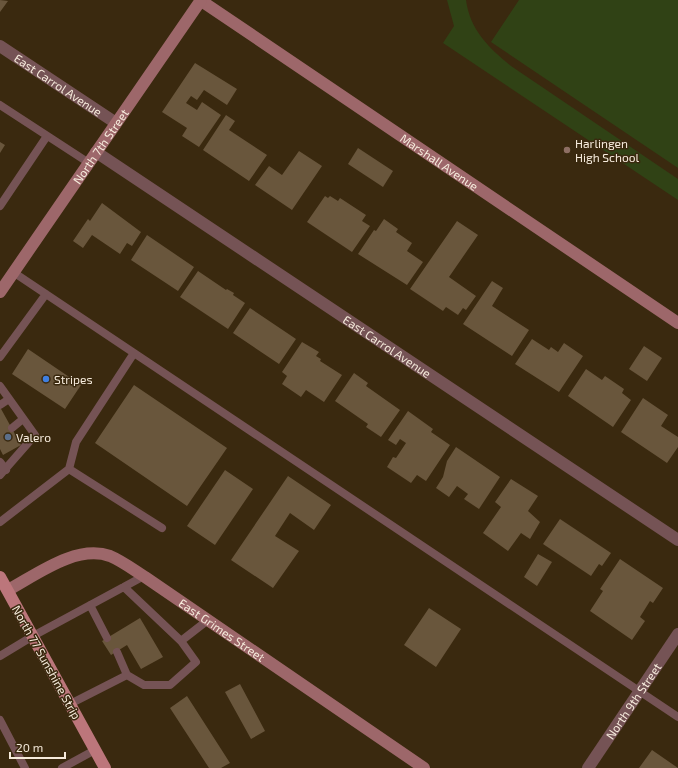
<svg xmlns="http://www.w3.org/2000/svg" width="678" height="768" font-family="'Exo 2',sans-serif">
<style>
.green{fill:#304215}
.building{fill:#69563c}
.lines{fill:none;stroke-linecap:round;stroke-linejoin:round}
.lane{stroke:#755355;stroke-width:8}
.street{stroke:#755355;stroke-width:12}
.secondary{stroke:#9d676a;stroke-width:12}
.primary{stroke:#bc767b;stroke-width:12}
.education-dot{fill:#8d6e63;stroke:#3a290f;stroke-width:1.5}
.shop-dot{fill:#3f7fe0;stroke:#3a290f;stroke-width:1.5}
.service-dot{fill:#5c6f8a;stroke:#3a290f;stroke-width:1.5}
.labels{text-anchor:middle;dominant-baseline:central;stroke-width:3;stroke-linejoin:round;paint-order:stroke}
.street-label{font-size:12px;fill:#f6ebdc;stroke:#3a290f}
.poi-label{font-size:12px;fill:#f6ebdc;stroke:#3a290f;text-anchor:start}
</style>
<rect width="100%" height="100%" fill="#3a290f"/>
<path class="green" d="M447 0H466C470 30 489 48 511 66L678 179V200L443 43 454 26Z
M519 0H678V168L491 42Z"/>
<path class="building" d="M0 0 8 1 0 12Z
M195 63 237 89 227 105 204 90 197 100 191 96 186 103 197 110 202 102 221 115 199 147 182 136 187 128 162 112Z
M226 115 235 121 229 130 267 155 249 181 203 150Z
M0 142 5 145 0 153Z
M358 148 393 171 383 187 348 164Z
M299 151 322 166 292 210 255 185 269 166 282 175Z
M325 196 328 198 330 196 338 201 340 198 366 215 362 221 370 226 352 252 307 222Z
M102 203 141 232 132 246 127 243 120 254 92 235 83 248 73 241 88 219 90 221Z
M384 219 398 229 396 232 412 243 407 251 423 262 407 285 358 254 374 230 376 231Z
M457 221 478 235 449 277 476 296 466 310 463 308 458 315 446 307 443 311 410 289Z
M147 235 194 267 178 291 131 260Z
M198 271 226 290 227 289 234 293 233 295 245 303 228 329 180 297Z
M492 281 503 288 492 306 529 330 512 356 463 324Z
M250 308 296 339 279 364 233 333Z
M532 339 549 350 551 347 558 352 564 343 583 356 559 392 515 364Z
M302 342 319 352 316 356 321 359 320 361 342 375 324 402 306 390 301 397 282 384 287 376 282 372Z
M644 346 662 358 647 381 629 369Z
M28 349 81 385 65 409 12 374Z
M586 369 602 380 605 376 624 389 622 393 631 400 613 427 568 396Z
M354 373 368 383 366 386 400 410 381 437 366 427 368 424 335 401Z
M134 385 227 448 187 506 95 443Z
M643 398 668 415 661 426 678 437V447L667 463 621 432Z
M0 407 21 445 3 455 0 449Z
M408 411 433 429 431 432 450 445 426 481 417 475 411 483 387 467 393 457 396 458 406 443 400 439 396 445 388 440Z
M456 447 500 477 479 509 464 499 468 494 457 486 449 497 436 488 443 477 447 461Z
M225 470 253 489 215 545 187 526Z
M288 476 331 505 314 530 290 513 275 536 299 551 273 588 231 560Z
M511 479 538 496 528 511 540 522 530 539 521 533 508 551 483 533 501 507 495 502Z
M560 519 611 553 602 566 599 564 591 576 543 544Z
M538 554 552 562 537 586 524 577Z
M620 559 663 588 653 603 650 601 640 617 645 621 632 640 590 611 603 591 600 589Z
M429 608 461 629 436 667 404 645Z
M140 618 163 657 141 669 127 645 111 655 102 641Z
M240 684 265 731 251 739 225 692Z
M187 696 230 763 221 768H209L170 708Z
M652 750 678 768H639Z"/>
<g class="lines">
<path class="lane" d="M0 105 89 163
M0 206 47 136
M13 272 678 717
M0 357 46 294
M0 386 35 435 0 475
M0 405 9 399
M12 428 23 419
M0 462 6 470
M69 469 162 528
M0 522 69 469 76 442 134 353
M90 605 107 638
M181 641 208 620
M117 652 127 675
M0 656 33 636 144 576
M70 704 127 675 144 685H170L196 662 181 641 124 587
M0 720 25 768
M62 768 95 750"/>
<g class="street">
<path id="s1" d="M0 46 116 123"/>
<path id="s2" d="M96 152 678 540"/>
<path id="s3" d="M588 768 678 634"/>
</g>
<g class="secondary">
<path id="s4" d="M200 0 678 323"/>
<path id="s5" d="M0 292 201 0"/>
<path id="s6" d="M8 590C36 575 76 544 110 556 122 561 134 570 145 577L424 768"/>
</g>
<path class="primary" d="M0 577 105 768"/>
</g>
<circle class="education-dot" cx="567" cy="150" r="4"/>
<circle class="shop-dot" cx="46" cy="379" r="4"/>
<circle class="service-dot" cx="8" cy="437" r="4"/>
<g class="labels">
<g class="street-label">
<text stroke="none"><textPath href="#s1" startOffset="70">East Carrol Avenue</textPath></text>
<text stroke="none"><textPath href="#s5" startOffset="177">North 7th Street</textPath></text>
<text stroke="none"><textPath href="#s4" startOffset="289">Marshall Avenue</textPath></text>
<text stroke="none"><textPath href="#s2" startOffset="350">East Carrol Avenue</textPath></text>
<text stroke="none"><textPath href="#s6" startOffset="245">East Grimes Street</textPath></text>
<text transform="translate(47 662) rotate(61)">North 77 Sunshine Strip</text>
<text stroke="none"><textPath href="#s3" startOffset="81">North 9th Street</textPath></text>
</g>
<g class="poi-label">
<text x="575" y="143">Harlingen<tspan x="575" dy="14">High School</tspan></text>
<text x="54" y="379">Stripes</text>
<text x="16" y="437">Valero</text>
</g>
</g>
<path d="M10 752v6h55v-6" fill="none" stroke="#f6ebdc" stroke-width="2"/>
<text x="16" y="752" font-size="12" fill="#f6ebdc" stroke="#3a290f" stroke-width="3" paint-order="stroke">20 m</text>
</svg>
